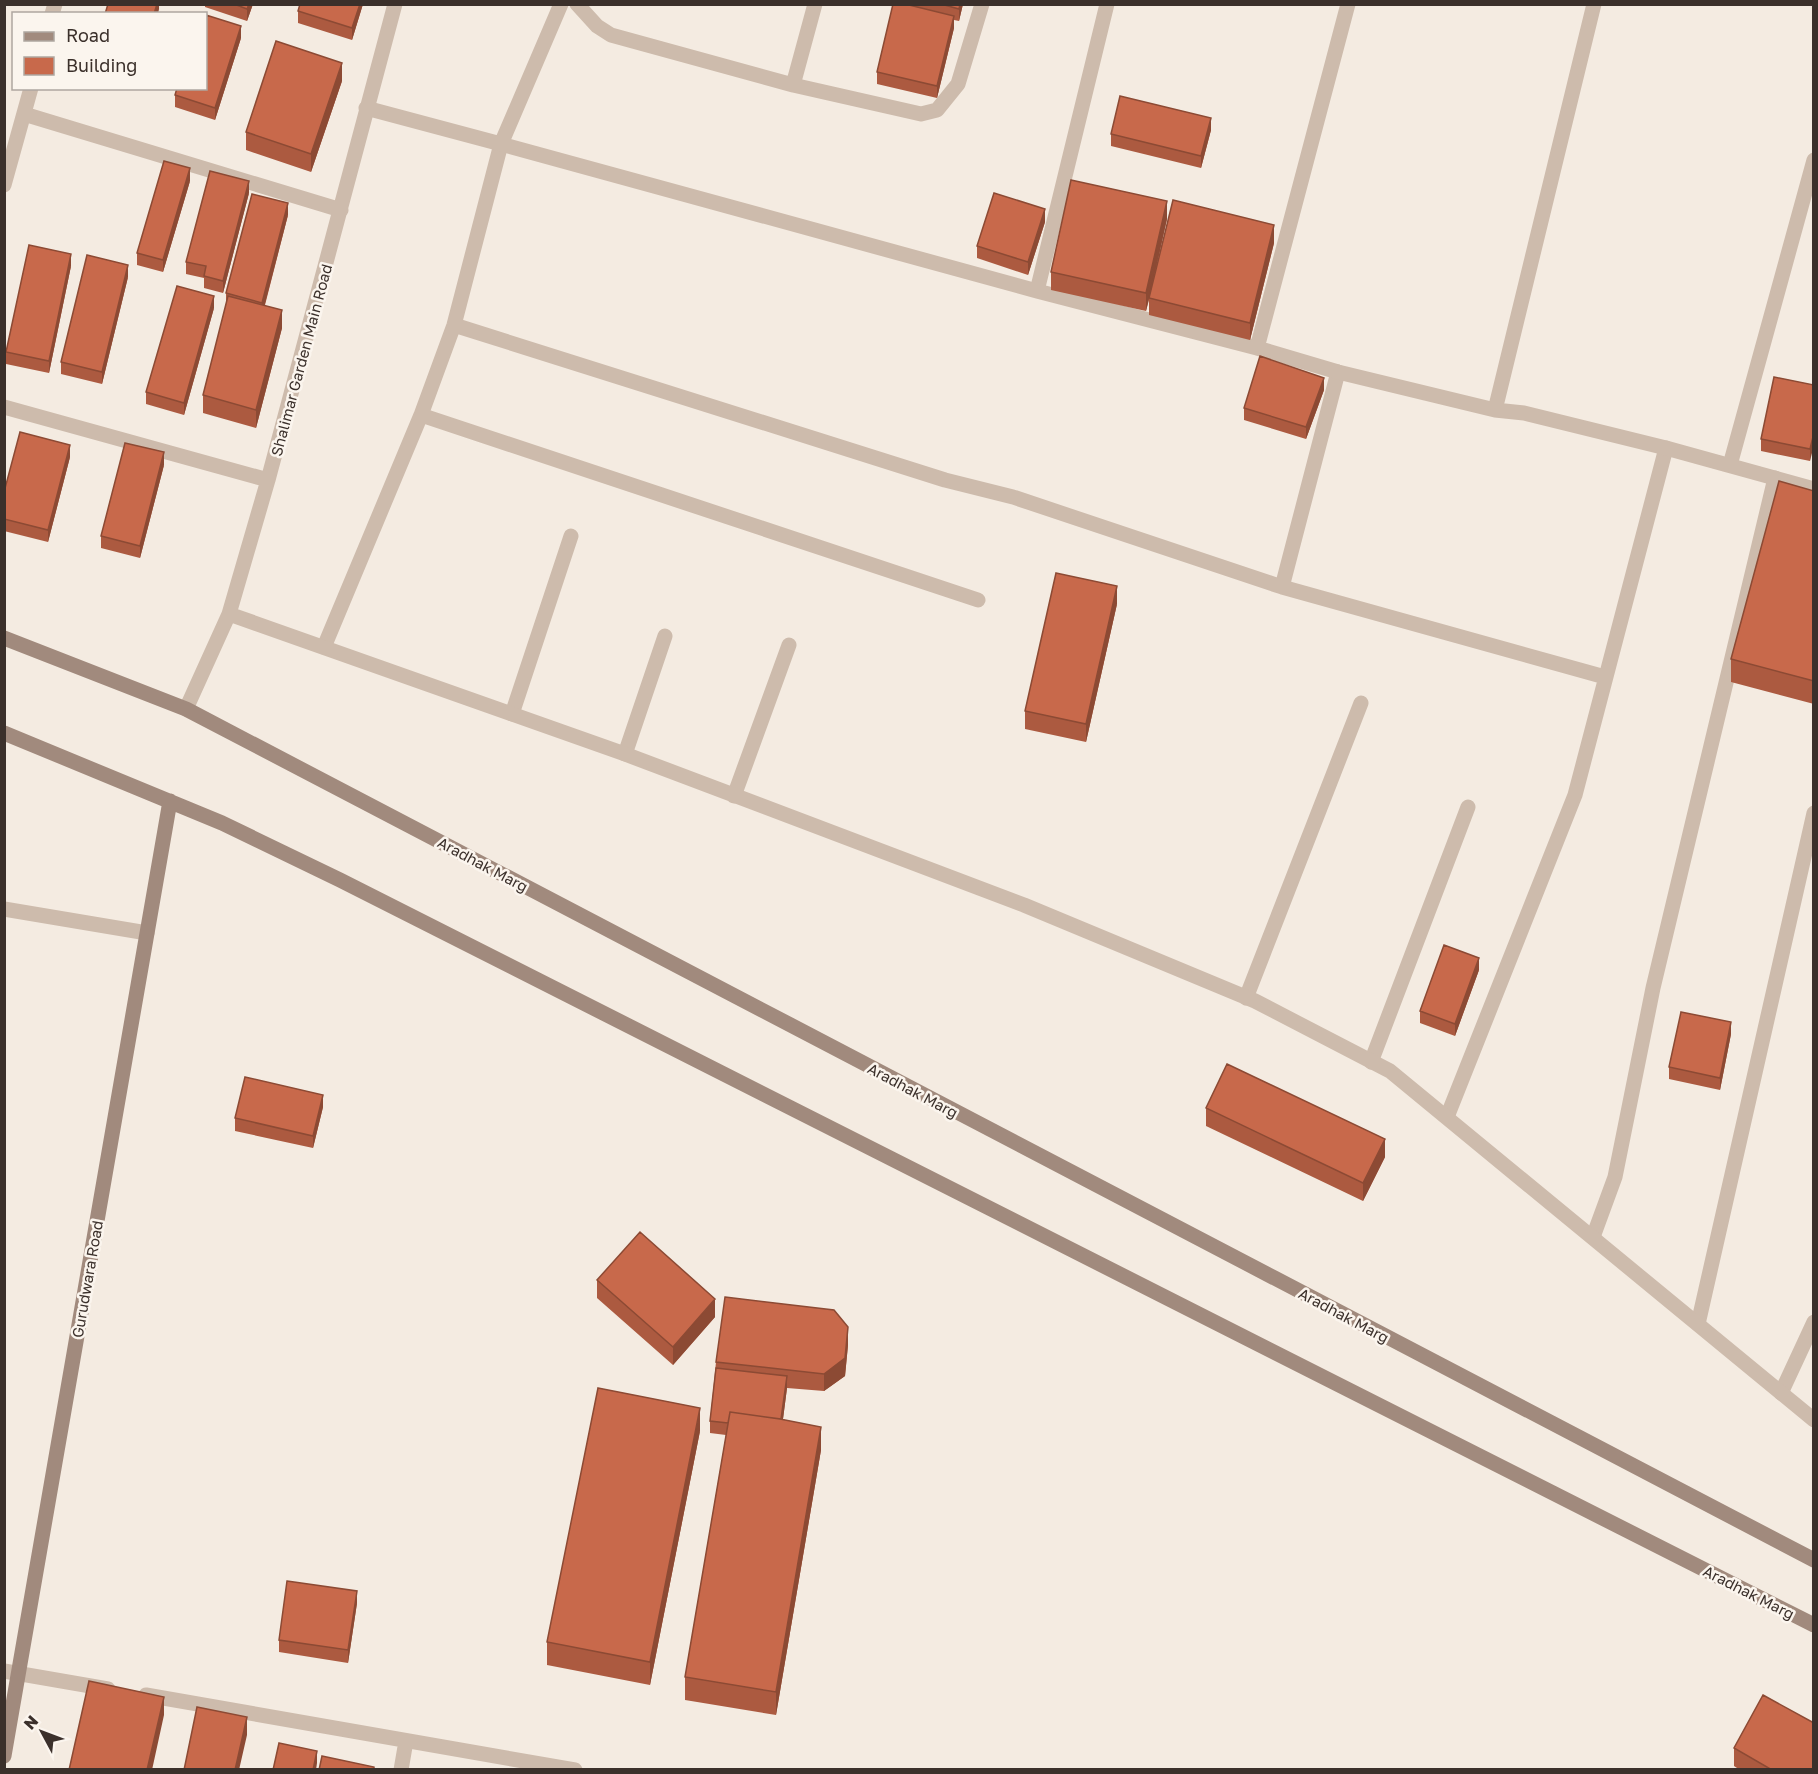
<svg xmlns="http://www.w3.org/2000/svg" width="1818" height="1774" font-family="'Golos Text',sans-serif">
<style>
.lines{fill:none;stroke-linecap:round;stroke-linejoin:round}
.lane{stroke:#cdbbac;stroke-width:15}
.street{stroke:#cdbbac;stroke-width:15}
.secondary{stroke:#a18a7d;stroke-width:15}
.wall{fill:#ac5a40}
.shaded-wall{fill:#8c4a34}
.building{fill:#c8694b;stroke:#8c4a34;stroke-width:1.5}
.labels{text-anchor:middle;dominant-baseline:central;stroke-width:5;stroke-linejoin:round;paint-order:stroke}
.street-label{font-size:15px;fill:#3b302b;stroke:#fbf5ee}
</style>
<rect width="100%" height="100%" fill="#f4ebe1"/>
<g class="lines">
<path class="lane" d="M454 325 945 480 1013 497 1282 587 1605 677
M421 415 978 600
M1282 587 1338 372
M324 647 421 415 454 325 501 144
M512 714 571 536
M625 754 665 636
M734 796 789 645
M1246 998 1361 703
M1371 1062 1468 807
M1447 1117 1575 795 1666 448
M1593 1237 1615 1177 1653 988 1775 478
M1698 1324 1814 813
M1781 1393 1814 1322"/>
<path class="street" d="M577 4 597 26 611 35 793 85 921 114 937 110 958 84 982 4
M52 14 55 4
M793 85 815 4
M366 108 501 144 1037 291 1257 348 1338 372 1495 410 1524 413 1666 448 1814 489
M24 114 341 210
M501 144 561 4
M4 185 31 88
M1037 291 1107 4
M1257 348 1348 4
M4 407 268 480
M1495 410 1594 4
M1730 465 1814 160
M229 614 625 754 1024 905 1255 1001 1390 1071 1814 1420
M186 709 229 614 268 480 395 4
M4 909 147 933
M4 1671 108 1689
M146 1695 575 1770
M401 1770 406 1741"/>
<path class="secondary" d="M4 638 186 709 1814 1560
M4 733 222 823 340 880 1814 1625
M4 1756 170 801"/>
</g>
<path class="wall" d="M205 4H253L247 21 205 7Z
M363 4 352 40 298 23V11Z
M893 4H963L959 21 954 20V28L937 98 877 84V72Z
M241 38 215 120 175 107V95Z
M342 81 311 172 246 150V132Z
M1211 130 1201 168 1111 146V134Z
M190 181 163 272 137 265V253Z
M249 193 223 293 204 288V278L186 274V262Z
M288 215 265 305 282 328 256 428 203 413V395L226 306V293Z
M1167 219 1157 265 1274 243 1250 340 1149 315V300L1146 311 1051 290V272Z
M1045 222 1028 275 977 258V246Z
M71 266 49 373 6 364V352Z
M128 277 102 384 61 374V362Z
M214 308 184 415 146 404V392Z
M1814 385 1810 461 1761 451V439Z
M1324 390 1306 439 1244 420V408Z
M70 457 48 542 4 531V492Z
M164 465 140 558 101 548V536Z
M1814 491V704L1731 682V659Z
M1117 604 1086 742 1025 729V711Z
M1479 970 1455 1036 1420 1023V1011Z
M1731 1034 1720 1090 1669 1079V1067Z
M323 1107 313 1148 235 1131V1118Z
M1206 1108 1385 1157 1363 1201 1206 1126Z
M597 1280 715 1317 673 1365 597 1298Z
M848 1345 845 1376 824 1391 787 1388 783 1419 821 1450 776 1715 685 1700V1677L726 1435 710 1433V1421L716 1362Z
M700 1431 650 1685 547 1665V1642Z
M357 1603 348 1663 279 1652V1640Z
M1734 1748 1814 1770H1740L1734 1766Z"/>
<path class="shaded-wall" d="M157 4H159V9L158 14H154Z
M249 4H253L247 21V9Z
M360 4H363L352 40V28Z
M960 4H963L959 21V9Z
M954 16V28L937 98V86Z
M241 26V38L215 120V108Z
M342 63V81L311 172V154Z
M1211 118V130L1201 168V156Z
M190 168V181L163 272V260Z
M249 181V193L223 293V281Z
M1167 201V219L1146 311V293Z
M288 203V215L262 315V303Z
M1045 209V222L1028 275V262Z
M1274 225V243L1250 340V323Z
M71 254V266L49 373V361Z
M128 265V277L102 384V372Z
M214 296V308L184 415V403Z
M282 310V328L256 428V410Z
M1324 378V390L1306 439V427Z
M1814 433V445L1810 461V449Z
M70 445V457L48 542V530Z
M164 452V465L140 558V546Z
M1117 586V604L1086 742V724Z
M1479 958V970L1455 1036V1024Z
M1731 1022V1034L1720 1090V1078Z
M323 1095V1107L313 1148V1136Z
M1385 1139V1157L1363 1201V1183Z
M715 1299V1317L673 1365V1347Z
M848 1327V1345L845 1376 824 1391V1374Z
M787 1376V1388L780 1442V1430Z
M700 1408V1431L650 1685V1662Z
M821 1427V1450L776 1715V1692Z
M357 1591V1603L348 1663V1650Z
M164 1697V1715L152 1770H147Z
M247 1717V1735L239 1770H235Z
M317 1751V1763L316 1770H313Z"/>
<path class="building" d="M108 4H157L154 14H105Z
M234 4H249L247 9Z
M300 4H360L352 28 298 11Z
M893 4H905L954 16 937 86 877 72Z
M941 4H960L959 9Z
M206 15 241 26 215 108 175 95 177 88H206Z
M276 41 342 63 311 154 246 132Z
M1120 96 1211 118 1201 156 1111 134Z
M164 161 190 168 163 260 137 253Z
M210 171 249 181 223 281 204 276 206 266 186 262Z
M1071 180 1167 201 1146 293 1051 272Z
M994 193 1045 209 1028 262 977 246Z
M252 194 288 203 262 303 226 293Z
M1173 200 1274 225 1250 323 1149 298Z
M29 245 71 254 49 361 6 352Z
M87 255 128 265 102 372 61 362Z
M177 286 214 296 184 403 146 392Z
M228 296 282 310 256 410 203 395Z
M1260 356 1324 378 1306 427 1244 408Z
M1774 377 1814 385V433L1810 449 1761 439Z
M20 432 70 445 48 530 4 519V492Z
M125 443 164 452 140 546 101 536Z
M1779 481 1814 491V681L1731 659Z
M1056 573 1117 586 1086 724 1025 711Z
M1444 945 1479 958 1455 1024 1420 1011Z
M1681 1012 1731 1022 1720 1078 1669 1067Z
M1227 1064 1385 1139 1363 1183 1206 1108Z
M245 1077 323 1095 313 1136 235 1118Z
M640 1232 715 1299 673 1347 597 1280Z
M725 1297 834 1310 848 1327 845 1358 824 1374 716 1362Z
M716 1368 787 1376 781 1419 730 1412 728 1423 710 1421Z
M598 1388 700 1408 650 1662 547 1642Z
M730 1412 780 1419 821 1427 776 1692 685 1677Z
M287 1581 357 1591 348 1650 279 1640Z
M89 1681 164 1697 147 1770H69Z
M1763 1695 1814 1723V1770H1772L1734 1748Z
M197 1707 247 1717 235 1770H184Z
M279 1743 317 1751 313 1770H273Z
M322 1756 374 1767V1770H319Z"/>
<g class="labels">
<g class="street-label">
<text transform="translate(301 360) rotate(-75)">Shalimar Garden Main Road</text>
<text transform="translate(483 864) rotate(28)">Aradhak Marg</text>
<text transform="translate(913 1090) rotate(28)">Aradhak Marg</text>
<text transform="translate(87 1279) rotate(-80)">Gurudwara Road</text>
<text transform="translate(1344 1315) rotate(28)">Aradhak Marg</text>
<text transform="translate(1749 1592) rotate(27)">Aradhak Marg</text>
</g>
</g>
<rect width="1818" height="1774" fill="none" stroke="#3b302b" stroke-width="12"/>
<rect x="12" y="12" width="195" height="78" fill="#fbf5ee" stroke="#aea6a0" stroke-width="1.5"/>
<rect x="24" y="32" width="30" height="9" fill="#a18a7d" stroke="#aea6a0" stroke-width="1.5"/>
<text x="66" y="42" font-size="18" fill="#3b302b">Road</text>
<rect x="24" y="57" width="30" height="18" fill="#c8694b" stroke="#aea6a0" stroke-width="1.5"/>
<text x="66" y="72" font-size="18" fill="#3b302b">Building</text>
<g transform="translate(42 1732) rotate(311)" stroke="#fbf5ee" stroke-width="4.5" paint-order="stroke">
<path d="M0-4.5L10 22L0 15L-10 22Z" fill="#3b302b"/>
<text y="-9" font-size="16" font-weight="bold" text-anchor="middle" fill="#3b302b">N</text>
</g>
</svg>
